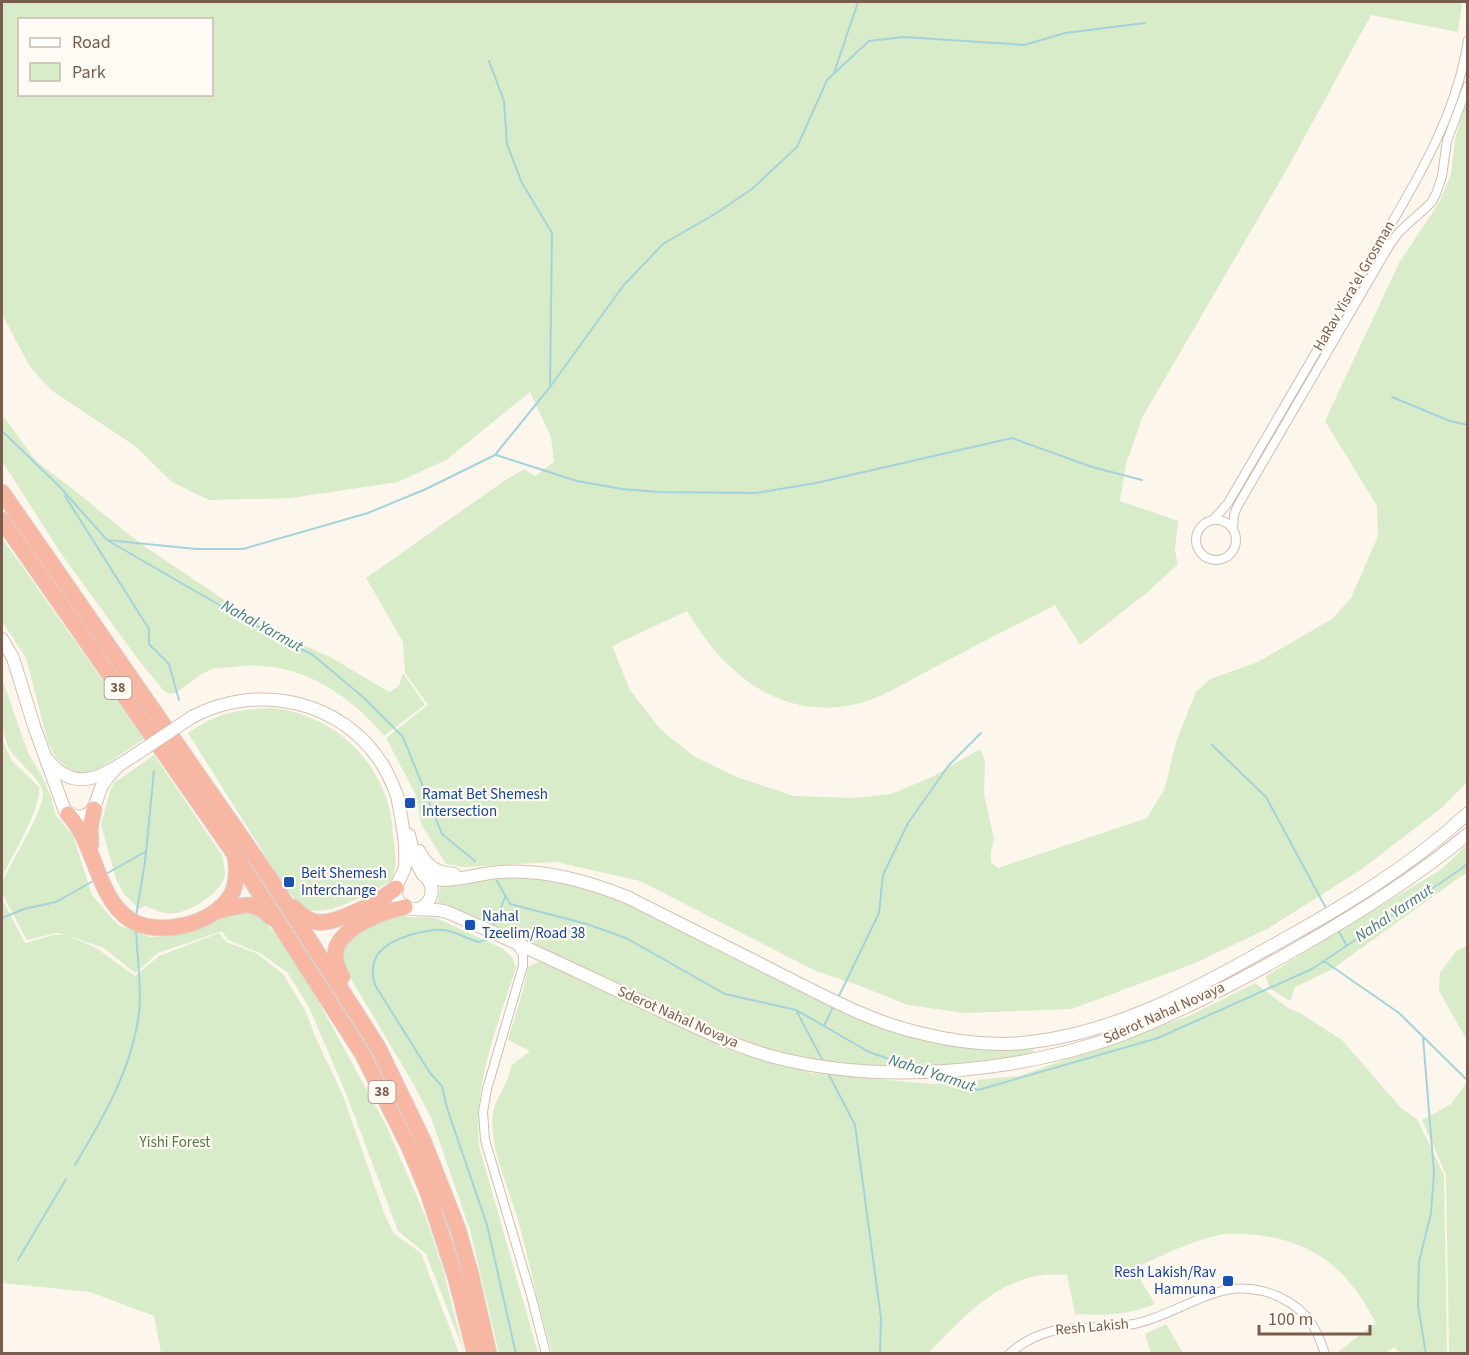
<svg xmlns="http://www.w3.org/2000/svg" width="1469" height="1355" font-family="'Source Sans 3',sans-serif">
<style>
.green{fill:#d8ecc9;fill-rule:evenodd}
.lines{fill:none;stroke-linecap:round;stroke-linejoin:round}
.stream{stroke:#a5d3da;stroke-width:2}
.street-casing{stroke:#d1beb0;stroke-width:10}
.secondary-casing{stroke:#d6c0b0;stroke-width:14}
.highway-casing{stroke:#dad1cd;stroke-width:17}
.street{stroke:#fff;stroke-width:8}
.secondary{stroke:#fff;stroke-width:12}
.highway{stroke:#f7b7a3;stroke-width:15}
.secondary-bridge-casing{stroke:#d6c0b0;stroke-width:14;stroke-linecap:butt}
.secondary-bridge{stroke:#fff;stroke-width:12}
.transit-dot{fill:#1a4fb4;stroke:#fffaf3;stroke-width:2}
.labels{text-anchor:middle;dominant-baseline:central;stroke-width:4.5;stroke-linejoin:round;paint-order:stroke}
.shield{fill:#fffaf3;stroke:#a28b7f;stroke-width:1.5}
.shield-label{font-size:14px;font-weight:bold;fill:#7a5c4d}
.street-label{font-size:15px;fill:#7a5c4d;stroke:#fffaf3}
.transit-label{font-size:15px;fill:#164399;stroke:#fffaf3;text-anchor:start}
.park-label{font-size:15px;fill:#537a41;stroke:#fffaf3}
.water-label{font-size:16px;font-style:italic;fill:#437c86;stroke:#fffaf3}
</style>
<rect width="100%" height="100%" fill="#fdf6ec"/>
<path class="green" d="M2 2H1462L1458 32 1371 15 1291 162 1142 418 1126 464 1120 501 1178 521 1175 551 1178 564 1149 591 1080 645 1055 605C1016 625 976 645 937 666 917 676 887 695 867 701 786 726 726 677 687 611L612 646 630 690 661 730 695 757 737 777 794 796 856 798 891 794 932 777 980 749 985 760 984 794 994 839 991 852V862L998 868 1147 818 1165 788 1176 742 1196 692 1210 679 1258 662 1332 619 1351 598 1378 536 1377 506 1325 421 1399 263 1440 201 1451 174 1455 139 1467 97V782L1443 807 1359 871 1269 928 1195 963 1072 1009 965 1013 908 1005 855 984 816 971 640 881 556 862 464 867 446 864 421 824 416 795 386 738 428 705 405 673 403 642 366 578 504 481 524 469 535 476 554 462 551 437 530 392 446 460 398 482 291 498 209 500 172 482 135 446 51 390 30 367 2 314ZM20 20H212V94H20Z
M2 414 36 461 74 490 141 544 268 629 332 658 389 692 399 686 403 673 425 705 384 736C346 690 293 658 232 667 225 668 216 667 210 670 197 675 187 687 175 693L170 694 164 691 140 662 62 555 2 461Z
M2 538 144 739 90 775H76L56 758 48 743 26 658 2 621Z
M2 678 28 753 42 776 51 797 55 814 73 836 92 895 118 925 150 937 169 936 199 928 231 912 244 909 263 919 283 944 305 977 386 1125 424 1213 442 1266 464 1352 426 1254 398 1231 345 1091 309 1007 287 972 260 953 228 940 222 931 158 953 135 973 104 948 69 936 96 948 135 976 159 956 219 933 226 942 256 953 283 974 305 1010 317 1041 342 1093 384 1213 394 1234 421 1253 459 1353H161L154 1316 90 1292 2 1283V899L25 943 54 935H69L56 933 27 940 2 894V882C11 863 42 813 43 794 45 783 15 760 8 747 0 726 2 701 2 678Z
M273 708C328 714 376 754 389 808 392 817 392 826 393 836 395 852 399 866 391 881 373 891 328 918 308 909 298 905 292 895 285 887L188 733C218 713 237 709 273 708Z
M2 739 12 761 39 787C42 807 11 858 2 877Z
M154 755 222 855C223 861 225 867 225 874 223 892 193 910 176 913 165 915 155 910 145 906L139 909 123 893 116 879 101 824 110 791 114 783Z
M1467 845V872L1331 970 1295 987 1290 1001 1269 988 1266 976 1440 870Z
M520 874 601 890 871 1023 1034 1047 1033 1050 1036 1053C969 1070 873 1073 806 1058 739 1044 678 1012 616 983 557 956 497 931 437 906L441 883Z
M403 915C414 919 425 916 436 918L502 948 512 957 516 967C498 1025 473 1083 479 1146L538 1353H499L470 1230 432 1120 414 1085 345 969 342 958 344 941 358 929Z
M1467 946H1468L1467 1040 1439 991 1440 973 1457 950Z
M537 962H542L717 1043 811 1073 933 1084 1019 1076 1189 1016 1255 983 1288 1008 1300 1013 1342 1040 1401 1108 1417 1119 1444 1175 1447 1353H1401L1394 1347 1385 1353H1340L1339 1351 1376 1323C1349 1271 1316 1242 1256 1235 1243 1234 1231 1233 1219 1235 1188 1242 1162 1255 1134 1269L1155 1304C1125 1316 1107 1315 1075 1314L1067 1275C1060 1275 1051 1274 1044 1275 996 1280 961 1320 929 1352L931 1353H552C539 1309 530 1264 518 1220 509 1188 488 1146 493 1113 495 1098 509 1085 511 1066L530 1051 508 1040 524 987 528 967Z
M1467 1082V1353H1449L1446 1175 1422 1120 1451 1104Z
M1166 1324 1183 1353H1151L1145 1334Z"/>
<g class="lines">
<path class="stream" d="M489 61 504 101 507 144 522 183 552 233 550 387
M834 73 858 2
M1392 397 1450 421 1468 425
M2 431 59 486 107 540 240 617 313 655 364 698 403 737 442 834 475 861
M496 455 577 481 622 489 659 492 756 493 816 483 1012 438 1092 467 1142 480
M65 496 149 629V644L169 664 179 700
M107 540 196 549H243L368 513 426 489 495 455 550 387 623 286 663 244 715 214 752 189 797 147 827 80 869 41 904 37 1024 45 1065 33 1145 23
M1212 745 1266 797 1327 910
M106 874 145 852
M497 881 510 904 587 924 626 938 725 994 796 1010 869 1052 912 1067
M136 916 145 862 154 771
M2 918 24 909 56 902 95 880
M494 925 505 897
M1337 928 1347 946
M488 939 479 942C466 939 456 931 443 930 432 929 421 932 410 935 385 943 366 955 375 985L430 1073 442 1086 447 1108 487 1225 516 1354
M1324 961 1399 1013 1468 1081
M838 998 879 913 883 875 908 823 949 765 981 733
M797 1012 824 1063
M824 1026 834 1005
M1423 1037 1434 1173 1431 1213 1419 1262 1418 1306 1426 1354
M827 1071 855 1125 881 1318 880 1354
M940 1077 978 1090 1158 1038 1312 969 1461 869 1468 863
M75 1165C103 1118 132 1069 139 1013 142 990 137 955 136 930
M18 1260 66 1179"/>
<defs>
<path id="street" d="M1213 520 1228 503C1273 427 1317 351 1361 275 1404 201 1455 126 1468 40
M1196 540a20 20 0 1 1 40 0a20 20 0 1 1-40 0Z
M1233 528 1234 515 1237 507 1389 246 1399 232 1431 203 1436 194 1442 176 1447 141 1468 85
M516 944 523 954V966L487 1089 483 1112 485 1140 531 1295 546 1354
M1009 1354C1051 1317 1086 1333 1134 1324 1163 1318 1187 1302 1215 1293 1247 1282 1284 1292 1307 1317 1315 1327 1321 1341 1325 1354"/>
<path id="secondary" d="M2 639 13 658 35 729 65 811 78 817C98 815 95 798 103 784 108 777 113 771 119 765
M192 717C257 682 342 700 382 764 390 776 394 788 399 801
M48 760C76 796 106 774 135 755
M397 795C401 817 407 843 405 866 404 875 395 882 396 892 396 898 400 904 405 907 414 912 433 907 447 912 512 940 576 971 640 1001 684 1021 727 1044 774 1057 882 1085 1017 1073 1121 1035 1183 1011 1244 979 1301 946 1359 913 1416 877 1468 834
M409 835 415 860 423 875
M419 851C427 867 437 873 454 874
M427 878C451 884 477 873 501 872 543 869 587 881 627 897 678 923 730 949 782 975 826 997 871 1022 920 1033 956 1042 995 1047 1031 1042 1117 1032 1196 989 1270 947 1339 909 1409 868 1468 813
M419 909C433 902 436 888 425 876"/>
<path id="highway" d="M2 492 269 877 378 1047 423 1140 458 1229 471 1275 489 1354
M2 520 235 855 363 1055 409 1147 427 1190 456 1279 475 1354
M68 814C96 844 96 896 129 919 157 938 214 925 231 895 238 883 237 868 235 855
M91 844 90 828 94 809
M293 907C300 913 307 921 317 922 336 925 382 900 396 888
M218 911C242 905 253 899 272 918
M342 977C337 967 333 956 337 946 347 925 384 911 405 907"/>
</defs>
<use href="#street" class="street-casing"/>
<use href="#secondary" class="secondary-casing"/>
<use href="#highway" class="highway-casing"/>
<use href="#street" class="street"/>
<use href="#secondary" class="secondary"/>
<use href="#highway" class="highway"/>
<defs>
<path id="secondary-bridge" d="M135 755 192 717"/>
</defs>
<use href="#secondary-bridge" class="secondary-bridge-casing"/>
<use href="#secondary-bridge" class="secondary-bridge"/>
</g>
<g class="transit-dot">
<rect x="404" y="797" width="12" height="12" rx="3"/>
<rect x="283" y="876" width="12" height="12" rx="3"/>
<rect x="464" y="919" width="12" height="12" rx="3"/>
<rect x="1222" y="1275" width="12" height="12" rx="3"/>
</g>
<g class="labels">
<g class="shield">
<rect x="104.5" y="677" width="27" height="22" rx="4.5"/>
<rect x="368.5" y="1081" width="27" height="22" rx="4.5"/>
</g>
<g class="shield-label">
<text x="118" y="688">38</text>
<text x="382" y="1092">38</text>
</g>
<g class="street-label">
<text transform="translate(1354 286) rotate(-60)">HaRav Yisra'el Grosman</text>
<text transform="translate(1164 1013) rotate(-24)">Sderot Nahal Novaya</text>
<text transform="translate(678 1017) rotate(24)">Sderot Nahal Novaya</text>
<text transform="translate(1092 1327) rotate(-5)">Resh Lakish</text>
</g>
<g class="transit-label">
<text x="422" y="794">Ramat Bet Shemesh<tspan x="422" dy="17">Intersection</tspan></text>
<text x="301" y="873">Beit Shemesh<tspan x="301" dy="17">Interchange</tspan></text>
<text x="482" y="916">Nahal<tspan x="482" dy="17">Tzeelim/Road 38</tspan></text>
<text x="1216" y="1272" text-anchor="end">Resh Lakish/Rav<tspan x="1216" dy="17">Hamnuna</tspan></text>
</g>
<g class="park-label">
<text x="175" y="1142">Yishi Forest</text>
</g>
<g class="water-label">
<text transform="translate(262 626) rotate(29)">Nahal Yarmut</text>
<text transform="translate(1394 913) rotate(-34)">Nahal Yarmut</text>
<text transform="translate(932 1073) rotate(18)">Nahal Yarmut</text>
</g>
</g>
<rect width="1469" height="1355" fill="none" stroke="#7a5c4d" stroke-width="6"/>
<rect x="18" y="18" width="195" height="78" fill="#fffaf3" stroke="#cabbb1" stroke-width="1.5"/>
<rect x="30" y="38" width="30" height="9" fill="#ffffff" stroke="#cabbb1" stroke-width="1.5"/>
<text x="72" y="48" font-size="18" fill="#7a5c4d">Road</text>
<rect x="30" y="63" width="30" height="18" fill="#d8ecc9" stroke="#cabbb1" stroke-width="1.5"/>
<text x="72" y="78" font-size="18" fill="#7a5c4d">Park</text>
<path d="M1259 1325v9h111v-9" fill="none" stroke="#7a5c4d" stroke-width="3"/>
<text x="1268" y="1325" font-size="18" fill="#7a5c4d" stroke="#fffaf3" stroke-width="4.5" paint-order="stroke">100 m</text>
</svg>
